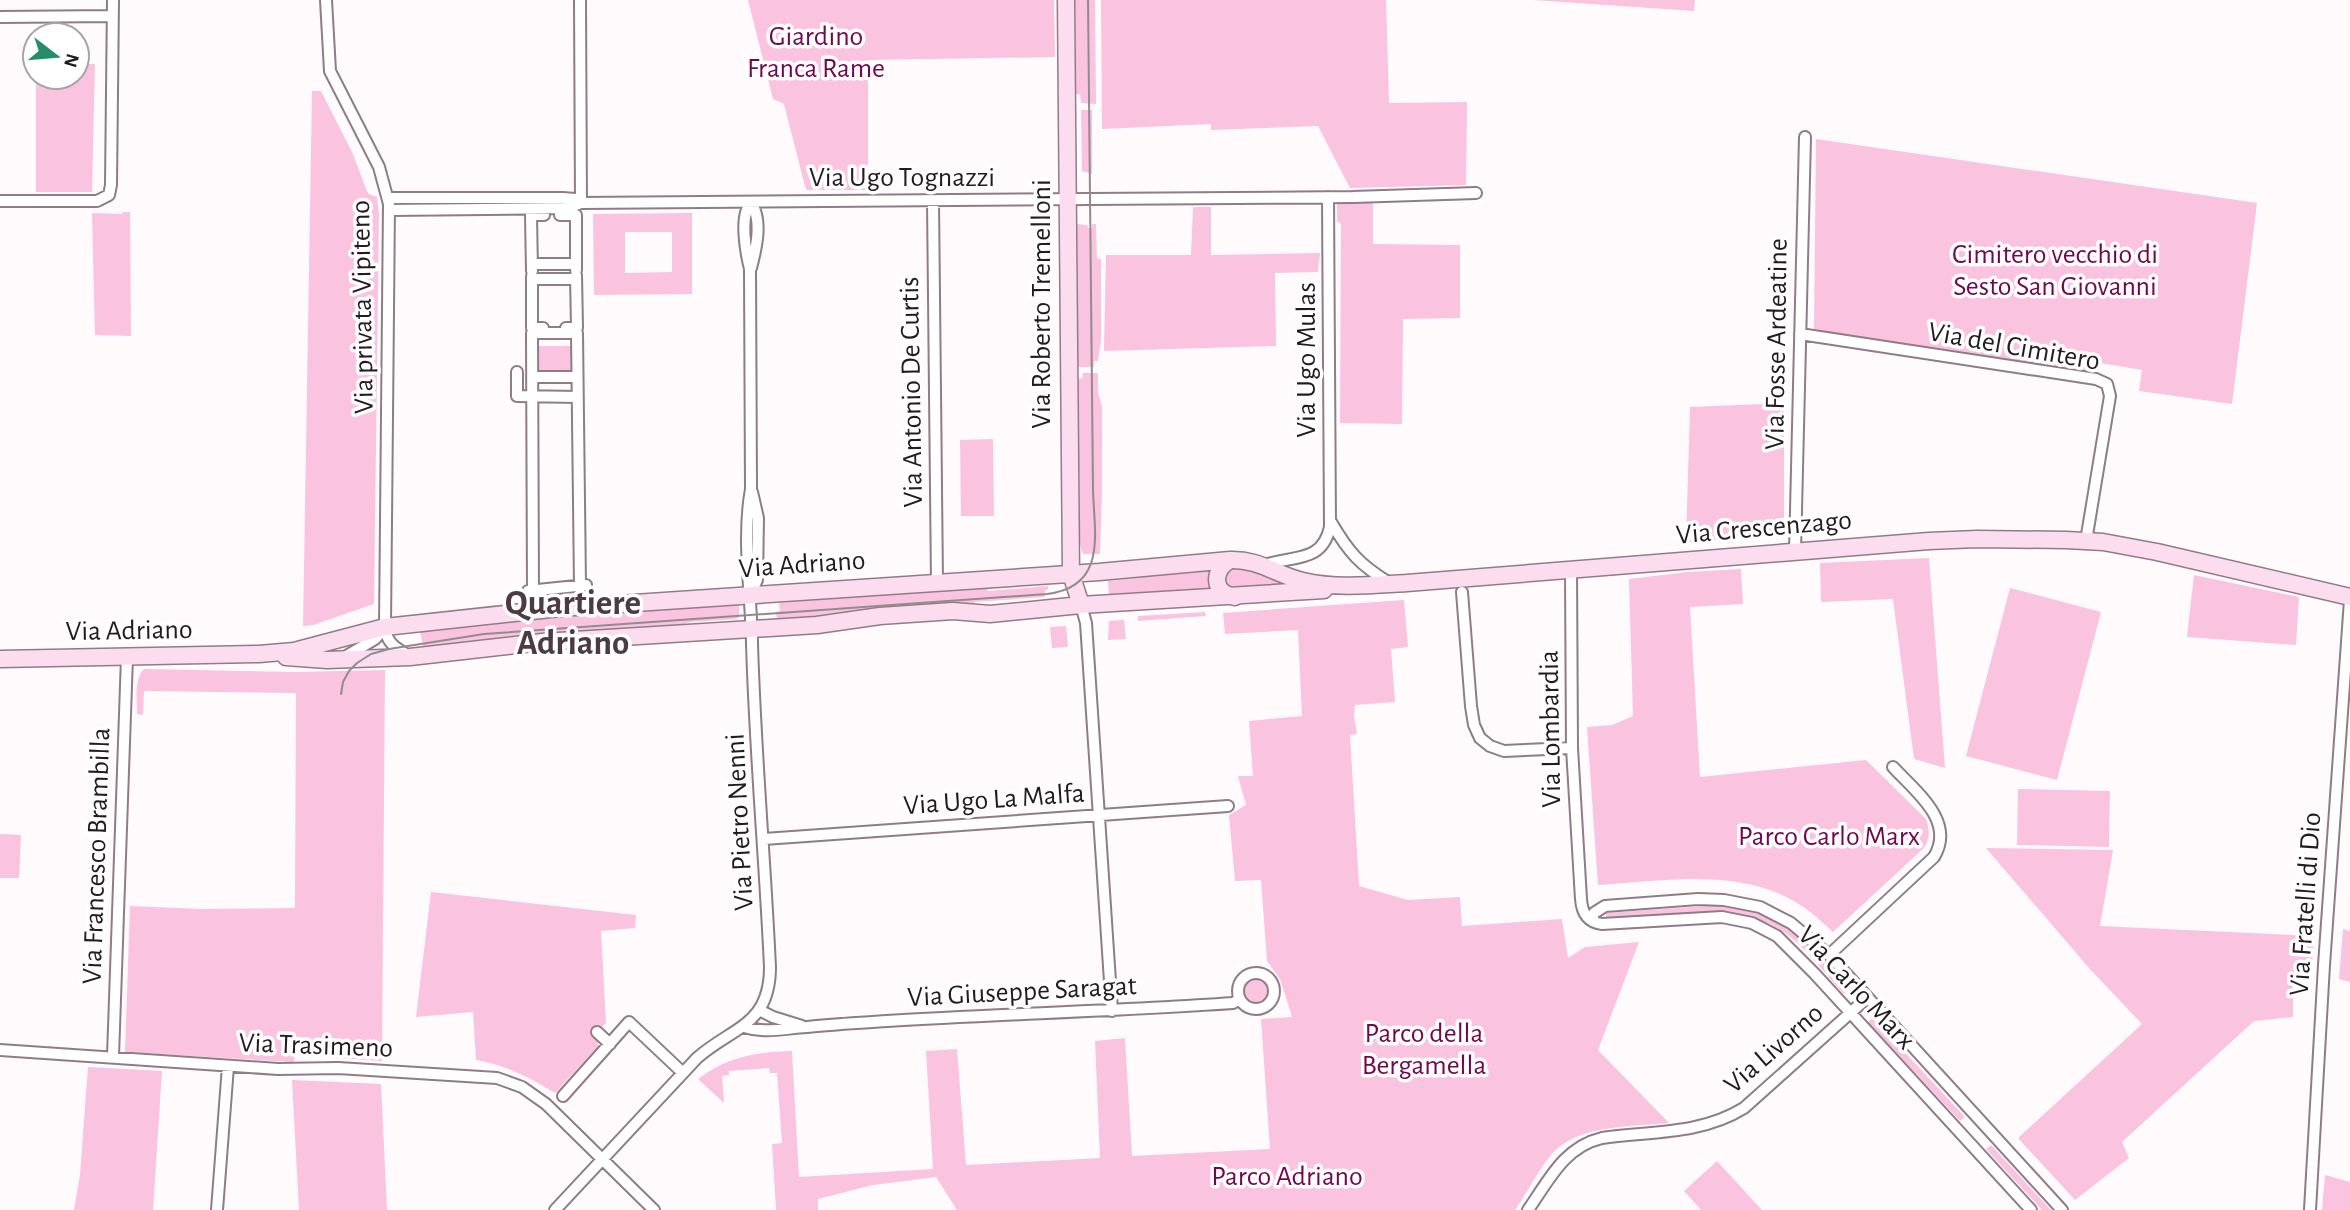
<svg xmlns="http://www.w3.org/2000/svg" width="2350" height="1210" font-family="'Alegreya Sans',sans-serif">
<style>
.green{fill:#fac3e0;fill-rule:evenodd}
.lines{fill:none;stroke-linecap:round;stroke-linejoin:round}
.street-casing{stroke:#907c86;stroke-width:14}
.secondary-casing{stroke:#907c86;stroke-width:19}
.street{stroke:#fff;stroke-width:10}
.secondary{stroke:#fcddef;stroke-width:16}
.tram{stroke:#928b8e;stroke-width:2}
.labels{text-anchor:middle;dominant-baseline:central;stroke-width:7;stroke-linejoin:round;paint-order:stroke}
.park-label{font-size:28px;fill:#720751;stroke:#fff}
.street-label{font-size:28px;fill:#231b1f;stroke:#fff}
.district-label{font-size:35px;font-weight:bold;fill:#4c3b44;stroke:#fff}
</style>
<rect width="100%" height="100%" fill="#fffafc"/>
<path class="green" d="M748 0H1054L1055 57 868 60V190H806L784 104 773 99Z
M1075 0H1095L1096 104 1081 103 1080 94H1076Z
M1101 0H1386L1389 103 1467 102 1466 185 1350 188 1318 126 1211 130V124L1102 129Z
M1533 0H1695L1694 11Z
M77 64H95L92 192H36V77H77Z
M312 91H321L352 152 367 191 369 194 377 197 379 214 374 604 313 625 303 626Z
M1081 110H1092V174L1082 171Z
M1816 139 2257 203 2232 404 2139 391 2142 370 2088 361 2086 373 1814 331Z
M1373 196V244L1460 245V318L1403 319 1402 424 1340 423 1341 224 1337 221V202Z
M1193 207H1211V255L1320 253 1318 272 1275 273 1276 346 1104 351 1106 255H1191Z
M123 212H130L131 336 95 335 92 213 122 214Z
M692 213V294L594 295 593 214ZM625 232H672V272L625 273Z
M1077 224 1087 225 1088 228H1092V224H1096L1097 259H1101V341L1098 361H1094V367H1078Z
M538 346H571V371L538 372Z
M1083 373H1098V392L1102 406V493L1100 554H1083L1080 543 1078 379 1082 378Z
M1784 403V517L1774 533 1686 543 1690 407Z
M993 439 994 516H961L960 440Z
M1929 558 1945 768 1914 759 1893 599 1821 602 1820 563Z
M1236 565 1299 585 1237 593 1223 582 1225 572Z
M1212 567 1210 581 1213 594 1109 599 1108 581C1143 578 1177 572 1212 567Z
M1741 569 1743 604 1690 607 1700 777 1866 760 1926 819C1930 831 1930 838 1924 848L1833 932C1825 925 1817 917 1809 911 1748 865 1668 881 1598 885L1587 727 1612 725 1633 716 1629 579 1688 572Z
M2194 575 2299 597 2296 645 2187 637Z
M987 585 988 591 1048 586V589L1045 591V597L975 602 974 605 777 622 776 612 780 611 779 603Z
M2010 588 2101 612 2057 780 1966 756Z
M1404 600 1408 647 1391 649 1395 702 1355 705 1354 716 1357 734 1350 735 1359 886 1408 900 1460 897 1462 926 1562 919 1568 958 1585 947 1639 942 1598 1050 1669 1123C1631 1127 1577 1124 1551 1155 1537 1172 1527 1193 1515 1210H957L936 1177 873 1185 818 1199V1210H776L772 1144 782 1143 777 1073H770L769 1068 729 1071V1075L722 1076 724 1103 698 1079C726 1057 756 1052 792 1051L799 1177 933 1169 926 1051 957 1049 966 1165 1100 1158 1095 1041 1125 1038 1132 1156 1270 1149 1261 1019 1292 1017 1280 979 1267 961 1261 880 1235 881 1229 815 1246 805 1238 776H1253L1249 721 1302 716 1298 630 1225 634 1223 613Z
M739 603V617L737 619 692 622 669 628 424 651 420 631 508 617Z
M1205 612 1206 616 1138 621V616Z
M1124 620 1126 639 1108 640 1109 621Z
M1066 626 1068 647 1052 648 1050 627Z
M144 669 296 672 385 670 382 1061 295 1055 294 1062 125 1052 130 906 201 909 295 908 296 693 144 691 143 715 137 714C137 700 134 679 144 669Z
M2018 789 2110 791 2109 847 2017 845Z
M0 834 21 835 19 878H0Z
M1986 848 2113 850 2100 926 2314 936 2311 982 2293 981V1017L2254 1021 2122 1142 2129 1158 2075 1200 2018 1138 2142 1024 2089 968Z
M431 892 636 915 635 928 601 931 606 1023 597 1032 598 1046 555 1093C529 1077 506 1065 476 1060L473 1012 416 1017Z
M1721 905C1789 913 1806 942 1849 989L1844 994C1824 973 1804 944 1779 929 1734 901 1658 916 1606 920V913Z
M2343 929 2350 931V982L2339 979Z
M1243 991a13 13 0 1 1 26 0a13 13 0 1 1-26 0Z
M1873 1018 1965 1117 1960 1121 1868 1022Z
M88 1067 162 1071 153 1210H74L80 1175Z
M292 1080 381 1084 387 1210H299Z
M1991 1145 2051 1210H2042L1986 1149Z
M1717 1161 1762 1210H1701L1684 1191Z
M2325 1175 2350 1182V1210H2322Z"/>
<g class="lines">
<defs>
<path id="street" d="M326 0 330 71 379 167 389 204 385 627C387 645 396 647 410 657
M580 0 581 203
M0 17 113 16
M388 198H563L575 199 581 203 1353 197 1476 193
M0 201H97L109 195 111 185 113 0
M933 201 937 583
M389 210 569 208 581 203
M560 215H576V270
M532 264H576
M751 268C756 249 763 220 751 203
M532 271 531 215H544
M532 276V328H543
M532 279H576
M566 328H577L576 275
M1800 334 2096 379 2107 384 2110 396 2086 541
M517 372V396L578 397
M532 377H577
M1331 522C1349 553 1360 565 1391 584
M1795 552 1805 137
M1265 565C1292 555 1322 564 1330 527L1328 197
M1571 570 1572 748 1581 899C1582 913 1587 922 1602 924L1722 917 1752 923 1777 936 1815 974 2031 1210
M528 591 586 585
M533 591 532 333H577L580 586
M1462 592 1471 706 1474 725 1480 738 1490 746 1504 751 1572 748
M750 595 757 580 758 518 752 492
M1081 605 1086 623 1112 1011
M343 658 375 639 385 627
M764 839 1228 806
M1592 921 1594 913 1605 906 1698 899 1724 900 1760 907 1791 923 1829 955 2062 1210
M1829 955 1934 857C1956 821 1915 791 1893 767
M1238 991a18 18 0 1 1 36 0a18 18 0 1 1-36 0Z
M759 1010 773 1017 802 1026
M744 1027C766 1034 785 1028 807 1027 834 1024 860 1023 887 1021 1002 1014 1118 1011 1233 1003L1240 999
M597 1032 610 1044
M0 1050 278 1069 338 1068 497 1078 522 1087 546 1104 654 1210
M113 1056 127 657
M563 1096 629 1022 682 1072 684 1071
M217 1210 228 1066
M555 1210 697 1058C732 1027 770 1026 770 967 765 859 755 751 752 643 751 592 742 539 751 489L750 269C746 253 739 215 751 203
M1528 1210C1549 1180 1564 1147 1602 1138 1651 1131 1700 1135 1744 1108L1867 998
M2310 1210 2324 965 2350 600"/>
<path id="secondary" d="M1066 0 1071 574 1081 605
M1230 560C1212 571 1212 593 1235 597
M286 657 327 660 410 657 542 642 817 625 880 616 953 611 990 614 1081 605 1324 590
M0 659 259 654 294 651 385 627 560 608 1099 572 1230 560C1260 559 1276 575 1303 581 1336 589 1374 585 1407 583L1929 541 1977 539 2066 540 2103 542 2157 552 2350 597"/>
</defs>
<use href="#street" class="street-casing"/>
<use href="#secondary" class="secondary-casing"/>
<use href="#street" class="street"/>
<use href="#secondary" class="secondary"/>
<path class="tram" d="M341 694 343 682 349 671 357 663 371 654 389 649 484 634 1047 594C1108 587 1094 532 1093 490L1088 0"/>
</g>
<g class="labels">
<g class="park-label">
<text x="816" y="37">Giardino<tspan x="816" dy="32">Franca Rame</tspan></text>
<text x="2055" y="255">Cimitero vecchio di<tspan x="2055" dy="32">Sesto San Giovanni</tspan></text>
<text x="1829" y="837">Parco Carlo Marx</text>
<text x="1424" y="1034">Parco della<tspan x="1424" dy="32">Bergamella</tspan></text>
<text x="1287" y="1177">Parco Adriano</text>
</g>
<g class="street-label">
<text x="902" y="178">Via Ugo Tognazzi</text>
<text transform="translate(1042 304) rotate(-90)">Via Roberto Tremelloni</text>
<text transform="translate(363 307) rotate(-91)">Via privata Vipiteno</text>
<text transform="translate(1777 344) rotate(-89)">Via Fosse Ardeatine</text>
<text transform="translate(2014 347) rotate(10)">Via del Cimitero</text>
<text transform="translate(1307 360) rotate(-90)">Via Ugo Mulas</text>
<text transform="translate(912 392) rotate(-91)">Via Antonio De Curtis</text>
<text transform="translate(1764 528) rotate(-5)">Via Crescenzago</text>
<text transform="translate(802 565) rotate(-4)">Via Adriano</text>
<text transform="translate(129 631) rotate(-1)">Via Adriano</text>
<text transform="translate(1551 729) rotate(-91)">Via Lombardia</text>
<text transform="translate(994 800) rotate(-4)">Via Ugo La Malfa</text>
<text transform="translate(740 822) rotate(-93)">Via Pietro Nenni</text>
<text transform="translate(97 856) rotate(-88)">Via Francesco Brambilla</text>
<text transform="translate(2306 904) rotate(-86)">Via Fratelli di Dio</text>
<text transform="translate(1856 988) rotate(47)">Via Carlo Marx</text>
<text transform="translate(1022 992) rotate(-3)">Via Giuseppe Saragat</text>
<text transform="translate(316 1046) rotate(2)">Via Trasimeno</text>
<text transform="translate(1774 1049) rotate(-41)">Via Livorno</text>
</g>
<g class="district-label">
<text x="573" y="603">Quartiere<tspan x="573" dy="40">Adriano</tspan></text>
</g>
</g>
<g transform="translate(56 56) rotate(106)"><circle r="33" fill="#ffffff" stroke="#a7a4a5" stroke-width="2"/>
<path d="M0-5L12 26L0 18L-12 26Z" fill="#258d6a"/>
<text y="-10" font-size="19" font-weight="bold" text-anchor="middle" fill="#231b1f">N</text>
</g>
</svg>
